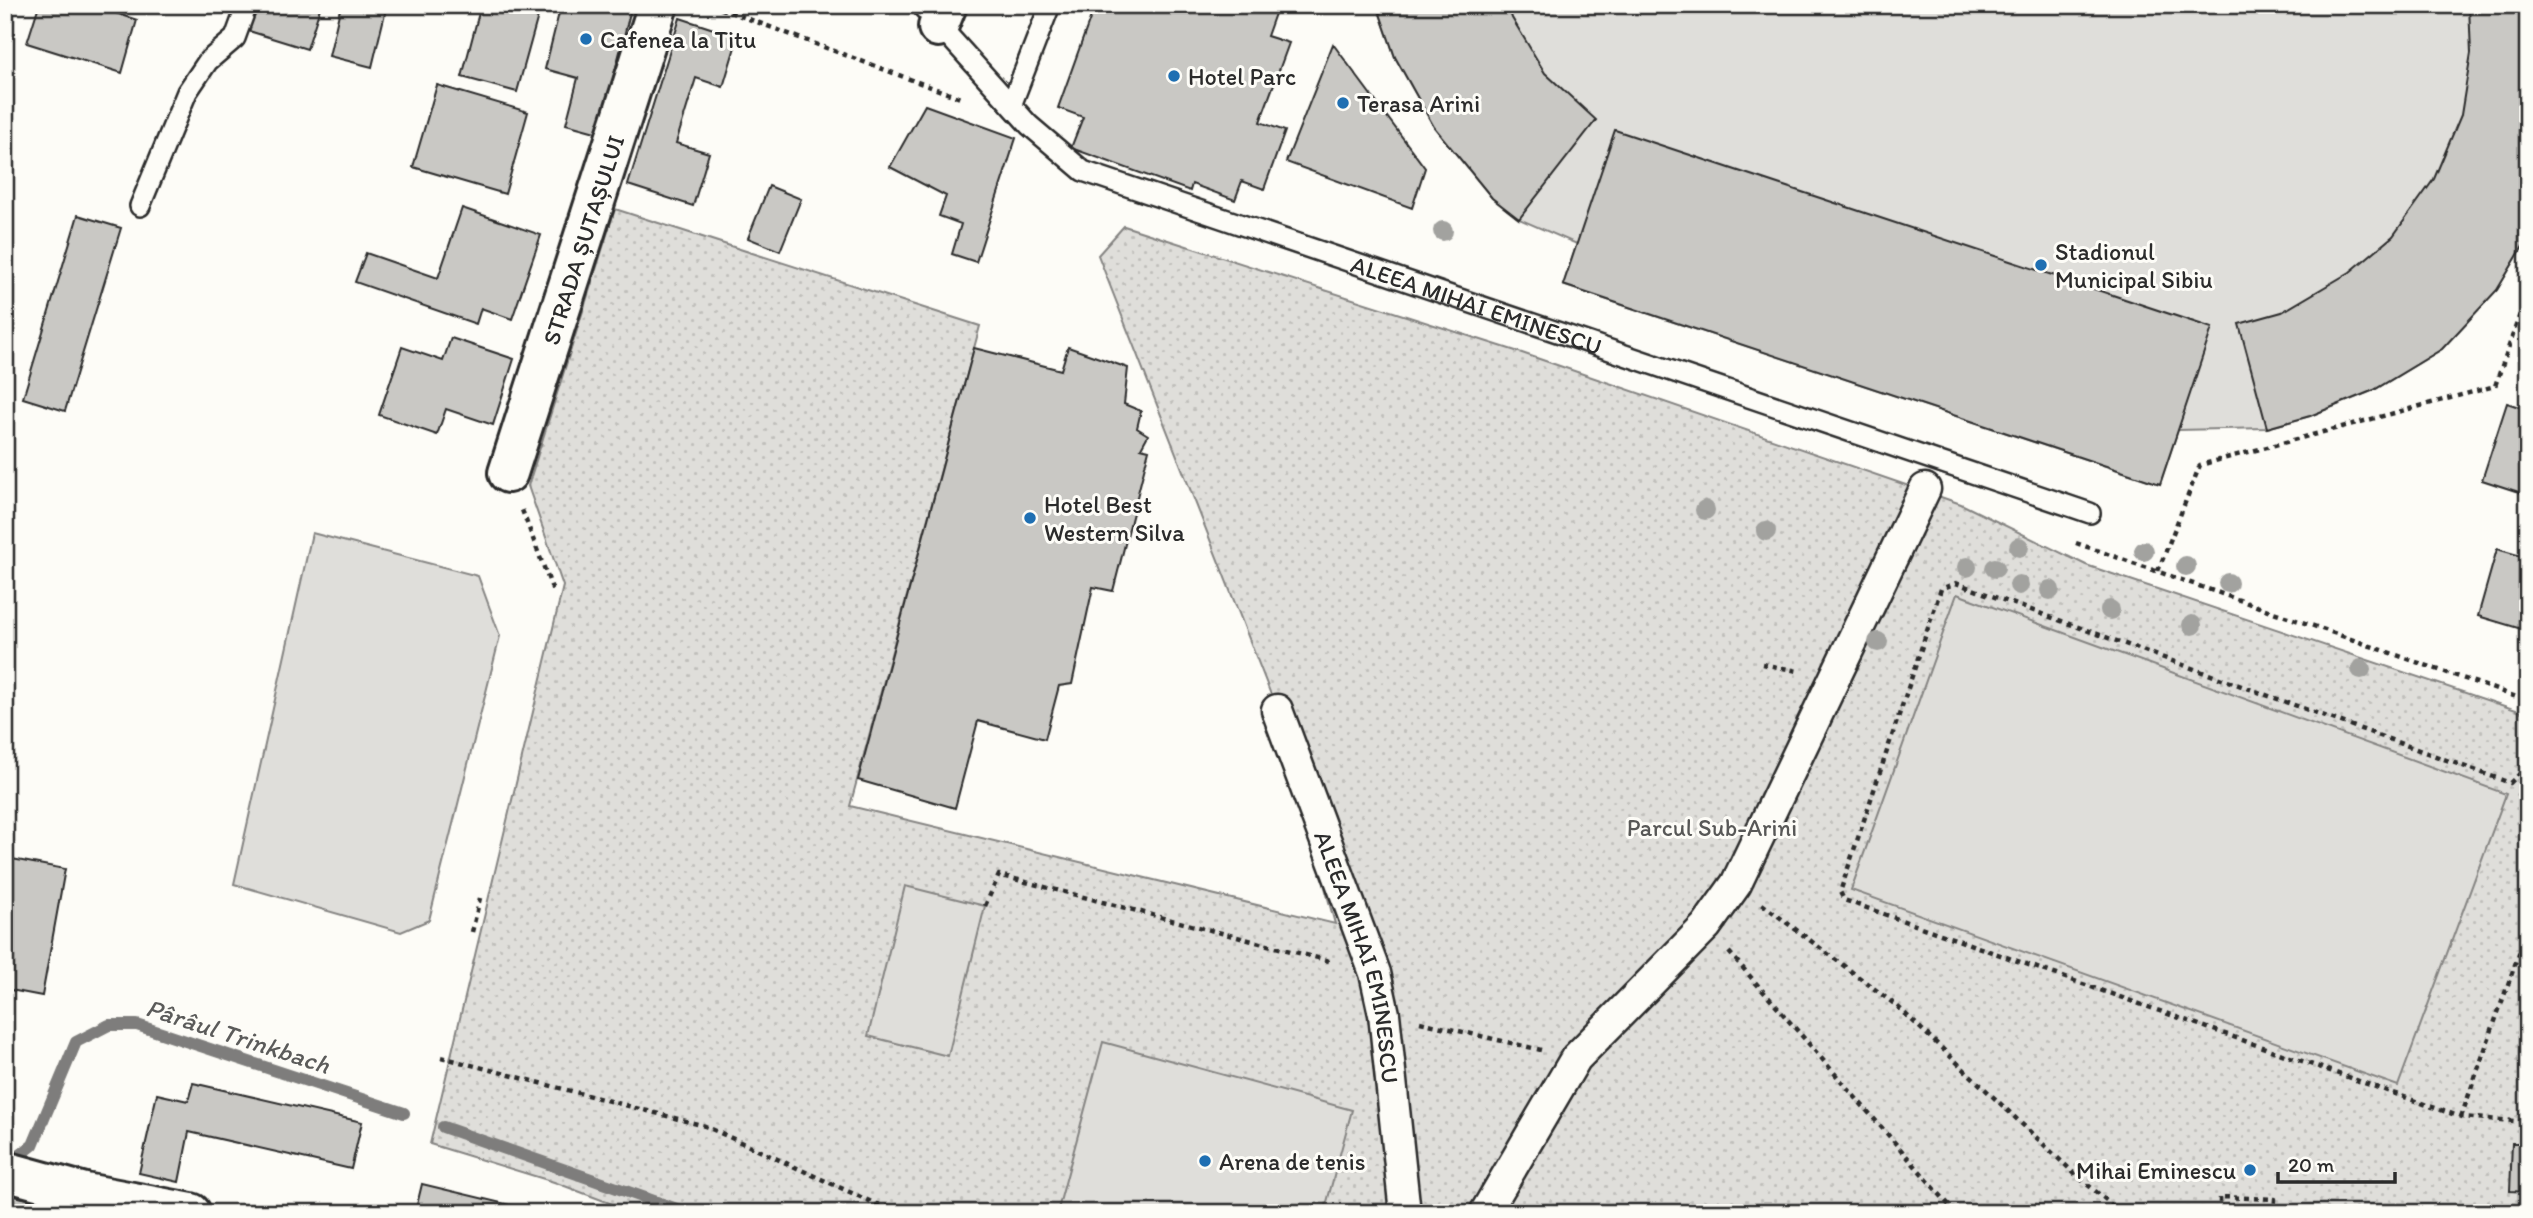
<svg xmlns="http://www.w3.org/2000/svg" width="2533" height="1218" font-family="Itim,sans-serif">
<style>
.park{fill:url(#park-dots);stroke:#858482;stroke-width:2}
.garden{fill:#dfdeda;stroke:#858482;stroke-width:2}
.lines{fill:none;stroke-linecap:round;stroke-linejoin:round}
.stream{stroke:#7e7d7b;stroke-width:12}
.building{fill:#c9c8c4;stroke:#2b2b2b;stroke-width:2}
.service-casing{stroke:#2b2b2b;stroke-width:24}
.pedestrian-casing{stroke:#2b2b2b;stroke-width:35}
.minor-casing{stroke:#2b2b2b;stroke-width:44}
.tertiary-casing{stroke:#2b2b2b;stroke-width:44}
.path{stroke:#2b2b2b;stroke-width:4.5;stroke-dasharray:5 5;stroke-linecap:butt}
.service{stroke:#fdfcf7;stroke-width:19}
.pedestrian{stroke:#fdfcf7;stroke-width:30}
.minor{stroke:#fdfcf7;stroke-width:38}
.tertiary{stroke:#fdfcf7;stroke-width:38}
.tree{fill:#a2a29f}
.poi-dot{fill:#1f6fb2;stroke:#fdfcf7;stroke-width:2.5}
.labels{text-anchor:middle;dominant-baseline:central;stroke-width:6;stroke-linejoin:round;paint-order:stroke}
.poi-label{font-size:24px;fill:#2b2b2b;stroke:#fdfcf7;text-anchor:start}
.street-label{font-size:24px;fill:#2b2b2b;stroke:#fdfcf7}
.park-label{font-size:24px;fill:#585857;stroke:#fdfcf7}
.water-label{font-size:26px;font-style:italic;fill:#5b5b5a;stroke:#fdfcf7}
</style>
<defs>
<pattern id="park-dots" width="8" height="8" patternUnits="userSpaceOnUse" patternTransform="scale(1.75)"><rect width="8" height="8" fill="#dfdeda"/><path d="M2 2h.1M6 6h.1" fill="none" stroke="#c0bfbb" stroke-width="1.8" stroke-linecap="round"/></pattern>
</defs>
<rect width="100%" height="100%" fill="#fdfcf7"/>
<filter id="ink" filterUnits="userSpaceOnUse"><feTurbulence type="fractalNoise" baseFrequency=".0143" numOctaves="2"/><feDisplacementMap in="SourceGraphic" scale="14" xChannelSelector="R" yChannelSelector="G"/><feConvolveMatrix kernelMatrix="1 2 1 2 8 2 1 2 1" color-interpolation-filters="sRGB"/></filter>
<g filter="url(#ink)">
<path class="park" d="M615 209 980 326 850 806 1335 924 1277 710 1098 255 1124 226 1519 352 1961 504 2086 565 2528 714V1213H636L554 1182 430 1144 563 586 528 486Z"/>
<path class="garden" d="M1377 5H2528V238L2497 290 2442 349 2374 390 2310 416 2267 428 2178 430 2160 484 1563 285 1577 244 1519 219 1492 198 1434 127 1395 57Z
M312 533 478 576 500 636 429 920 401 932 234 884Z
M1957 594 2506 794 2398 1086 1851 890Z
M905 886 985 906 948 1056 868 1036Z
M1103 1042 1352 1110 1324 1213H1057Z"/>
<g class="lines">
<path class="stream" d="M443 1127 688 1213
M6 1156H19L33 1145 76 1042 109 1025H137L404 1113"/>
</g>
<path class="building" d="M39 5H91L137 20 122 73 27 43Z
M256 5H321L307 49 249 31Z
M341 5H387L372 67 329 56Z
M481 5H541L517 92 462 77Z
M561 5H632L599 133 566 124 578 78 545 69Z
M1095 5H1278L1267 36 1289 43 1260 122 1285 131 1264 189 1242 181 1235 200 1192 184 1190 191 1071 148 1083 117 1058 108Z
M1377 5H1508L1512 18 1545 73 1596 120 1519 219 1492 198 1434 127 1395 57Z
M2469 5H2528V238L2497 290 2442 349 2374 390 2310 416 2267 428 2239 324 2282 312 2350 272 2393 236 2434 179 2461 115 2471 53Z
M680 18 738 37 723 87 696 78 676 143 709 153 693 206 628 185Z
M1333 44 1425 168 1412 208 1286 162Z
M437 85 528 112 505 194 413 167Z
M925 105 1016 138 976 262 952 254 961 224 939 216 946 196 890 167Z
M1615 130 2212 328 2160 484 1563 285Z
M769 186 801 199 780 251 748 238Z
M462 208 541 235 512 319 481 308 476 324 355 282 366 253 438 278Z
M78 215 121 228 65 411 23 398Z
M451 338 514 359 493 425 446 409 437 435 379 415 402 347 443 361Z
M1068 347 1128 368 1124 404 1141 411 1137 428 1148 435 1141 448 1149 450 1113 591 1093 587 1072 684 1059 686 1045 739 978 721 955 808 858 780 974 348 1061 370Z
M2507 403 2528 410V495L2482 480Z
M2497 549 2528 558V631L2478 616Z
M12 859 65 869 42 996 5 989V881Z
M193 1083 362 1122 351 1169 189 1132 179 1182 139 1173 157 1094 188 1101Z
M2512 1143H2528V1192L2510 1191Z
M422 1184 535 1211V1213H415Z
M5 1194 64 1207 63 1213H5Z"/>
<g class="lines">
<defs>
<g id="service">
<path id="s1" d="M921 5 1029 125 1083 171 2090 513"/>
<path d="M1012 103 1050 5"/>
<path d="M140 206 187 92 208 61 235 38 247 5"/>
</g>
<g id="pedestrian">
<path id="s2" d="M1277 710 1375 973 1384 1014 1405 1213"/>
<path d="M1485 1213 1576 1058 1706 926 1736 884 1925 489"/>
</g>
<g id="minor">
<path id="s3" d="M508 473 658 5"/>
<path d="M5 1171 85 1193 191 1213"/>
</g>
<path id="tertiary" d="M938 27 947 5"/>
</defs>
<use href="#service" class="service-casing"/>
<use href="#pedestrian" class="pedestrian-casing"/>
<use href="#minor" class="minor-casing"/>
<use href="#tertiary" class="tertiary-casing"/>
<path class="path" d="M711 5 963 99
M522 510 553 591
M2076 543 2528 701
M2158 571 2200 465 2495 386 2528 291
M1762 664 1798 671
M2528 766 2510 783 2502 780 1956 583 1941 589 1840 892 1844 900 2461 1117 2528 1122
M1762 904 1897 1006 2077 1176 2122 1213
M985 906 999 875 1333 962
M472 932 480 898
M1729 952 1956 1213
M1420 1022 1541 1050
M441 1057 705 1126 876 1204 912 1213
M2461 1117 2528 928
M2220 1213V1197L2275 1199 2274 1213"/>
<use href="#service" class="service"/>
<use href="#pedestrian" class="pedestrian"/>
<use href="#minor" class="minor"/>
<use href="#tertiary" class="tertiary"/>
</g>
<g class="tree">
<circle cx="1443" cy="231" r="10"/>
<circle cx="1705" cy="510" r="10"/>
<circle cx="1766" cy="531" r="10"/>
<circle cx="2019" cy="547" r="10"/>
<circle cx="2144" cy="551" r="10"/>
<circle cx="2186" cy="566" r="10"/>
<circle cx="1967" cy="567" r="10"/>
<circle cx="1995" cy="568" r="10"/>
<circle cx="2228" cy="583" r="10"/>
<circle cx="2019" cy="585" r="10"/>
<circle cx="2050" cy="590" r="10"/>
<circle cx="2110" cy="610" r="10"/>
<circle cx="2192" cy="625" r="10"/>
<circle cx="1878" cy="642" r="10"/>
<circle cx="2361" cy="669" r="10"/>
</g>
</g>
<g class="poi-dot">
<circle cx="586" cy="39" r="7"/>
<circle cx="1174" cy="76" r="7"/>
<circle cx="1343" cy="103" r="7"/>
<circle cx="2041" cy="265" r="7"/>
<circle cx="1030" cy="518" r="7"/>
<circle cx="1205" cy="1161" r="7"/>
<circle cx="2250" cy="1170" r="7"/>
</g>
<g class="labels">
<g class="poi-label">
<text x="600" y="39">Cafenea la Titu</text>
<text x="1188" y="76">Hotel Parc</text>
<text x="1357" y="103">Terasa Arini</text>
<text x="2055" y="251">Stadionul<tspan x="2055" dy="28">Municipal Sibiu</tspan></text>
<text x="1044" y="504">Hotel Best<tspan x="1044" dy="28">Western Silva</tspan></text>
<text x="1219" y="1161">Arena de tenis</text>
<text x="2236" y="1170" text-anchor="end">Mihai Eminescu</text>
</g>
<g class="street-label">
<text stroke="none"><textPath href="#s3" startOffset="245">STRADA ȘUTAȘULUI</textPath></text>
<text stroke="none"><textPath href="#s1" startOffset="648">ALEEA MIHAI EMINESCU</textPath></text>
<text stroke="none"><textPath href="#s2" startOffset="261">ALEEA MIHAI EMINESCU</textPath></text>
</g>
<g class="park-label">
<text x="1712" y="827">Parcul Sub-Arini</text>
</g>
<g class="water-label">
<text transform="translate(238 1036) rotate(18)">Pârâul Trinkbach</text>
</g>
</g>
<rect width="2533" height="1218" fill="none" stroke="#fdfcf7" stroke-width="28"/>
<rect x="14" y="14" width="2505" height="1190" fill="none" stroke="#2b2b2b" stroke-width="2.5" filter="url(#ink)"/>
<path d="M2278 1172v10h117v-10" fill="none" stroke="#2b2b2b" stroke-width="3.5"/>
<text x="2288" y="1172" font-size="21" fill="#2b2b2b" stroke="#fdfcf7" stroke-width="5" paint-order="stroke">20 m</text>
</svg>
